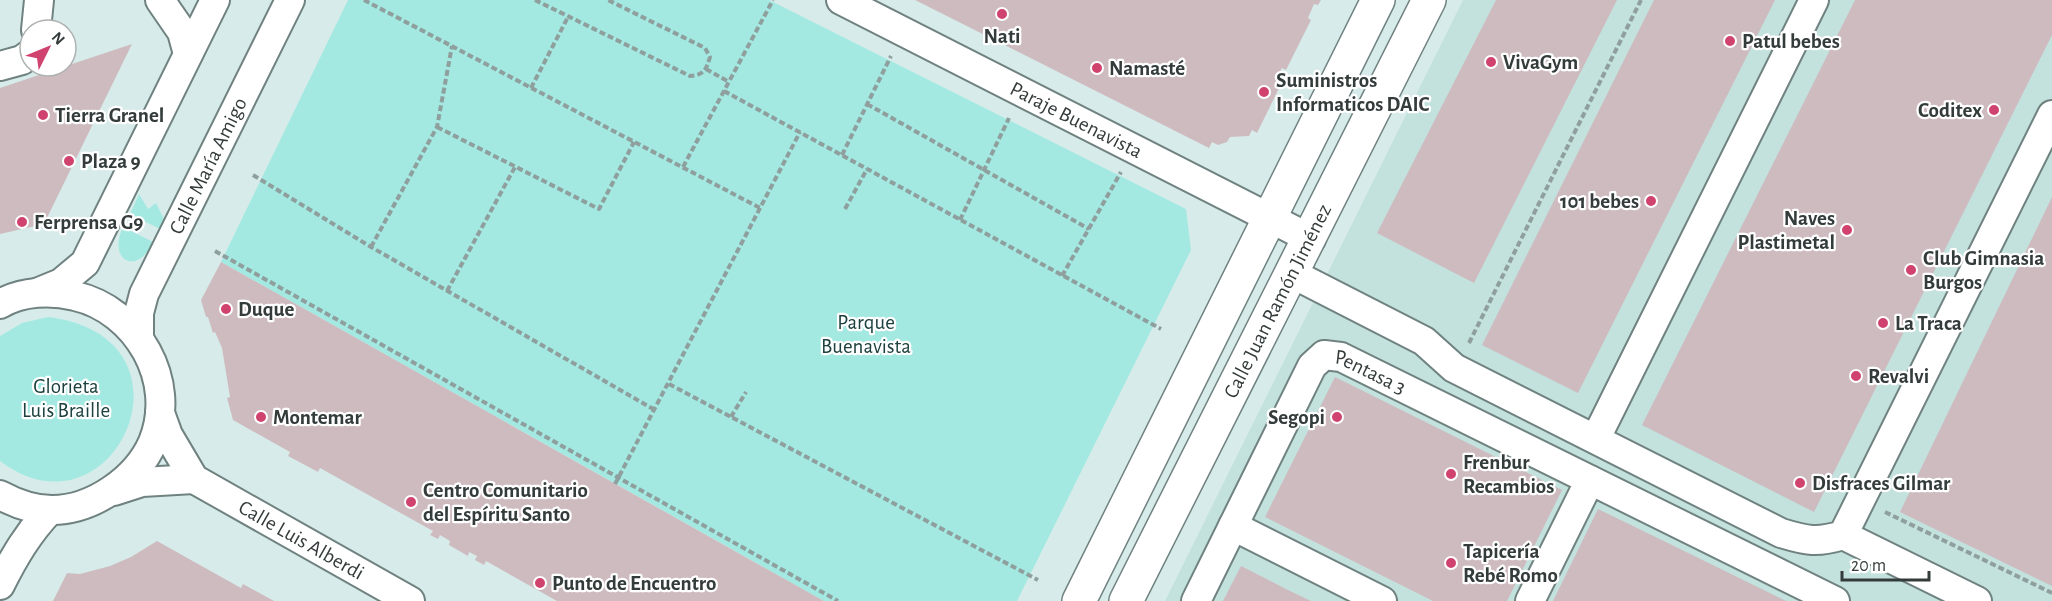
<svg xmlns="http://www.w3.org/2000/svg" width="2052" height="601" font-family="'Alegreya Sans',sans-serif">
<style>
.built{fill:#c3e1dd}
.green{fill:#a3e9e1}
.building{fill:#cebbbf}
.lines{fill:none;stroke-linecap:round;stroke-linejoin:round}
.minor-casing{stroke:#6f8280;stroke-width:32}
.major-casing{stroke:#6f8280;stroke-width:36}
.path{stroke:#8f9f9d;stroke-width:4;stroke-dasharray:6 3;stroke-linecap:butt}
.minor{stroke:#fff;stroke-width:28}
.major{stroke:#fff;stroke-width:33}
.poi-dot{fill:#d0436f;stroke:#fff;stroke-width:2}
.labels{text-anchor:middle;dominant-baseline:central;stroke-width:4.5;stroke-linejoin:round;paint-order:stroke}
.poi-label{font-size:21px;font-weight:bold;fill:#343c3b;stroke:#fff;text-anchor:start}
.street-label{font-size:21px;fill:#343c3b;stroke:#fff}
.park-label{font-size:21px;fill:#1c413e;stroke:#fff}
</style>
<rect width="100%" height="100%" fill="#d7ecea"/>
<path class="built" d="M1463 0H2052V601H1165Z"/>
<path class="green" d="M348 0H769L1186 209 1191 250 1017 601H824L221 262Z
M139 194 148 209 156 203 164 219 160 229 130 214Z
M123 227 153 242C137 277 107 260 123 227Z
M48 317C209 337 114 547 0 461V336L22 323Z"/>
<path class="building" d="M915 0H1321L1318 5 1314 4 1308 18 1311 20 1286 70 1282 68 1278 75 1284 78 1257 133 1252 130 1249 136 1230 137 1227 142 1218 145 1212 142 1209 148Z
M1496 0H1617L1474 283 1377 233Z
M1654 0H1775L1578 393 1482 345Z
M1855 0H2052V35L1814 512 1642 425Z
M132 44 44 224 0 234V88Z
M2052 197V586L1900 512Z
M221 262 740 554 824 601H557L486 561 484 565 475 560 477 556 469 552 468 556 449 545 450 541 440 535 438 539 430 535 433 531 320 468 318 472 288 456 290 452 233 420 227 398 230 397 222 348 215 332 213 333 208 317H206L201 300Z
M1335 377 1562 490 1507 601H1433L1265 517Z
M1598 509 1674 546 1786 601H1553Z
M157 541 241 588 243 584 274 601H53L67 573 80 574 110 566 131 557Z
M1241 566 1288 590 1311 601H1223Z"/>
<g class="lines">
<defs>
<g id="minor">
<path d="M160 0 182 32 188 54"/>
<path id="s1" d="M841 0 1311 239"/>
<path d="M36 30 39 0"/>
<path d="M0 66 22 60 30 54"/>
<path d="M1293 274 1424 341 1454 368 1781 533C1807 541 1817 543 1843 535L2052 115"/>
<path d="M39 292 61 283 85 263 215 0"/>
<path d="M0 304C22 291 51 290 75 296 137 310 178 381 153 442 137 479 93 510 52 510 35 510 15 503 0 495"/>
<path id="s2" d="M139 336V313L144 294 290 0"/>
<path id="s3" d="M160 413 168 435 194 479 410 601"/>
<path d="M1596 438 1814 0"/>
<path d="M114 491 142 482 194 479"/>
<path d="M1233 526 1382 601"/>
<path d="M1843 535 1977 601"/>
<path d="M0 585C14 557 28 533 50 510"/>
<path id="s4" d="M1196 601 1312 366 1324 355 1341 357 1835 601"/>
<path d="M1530 601 1590 480"/>
</g>
<g id="major">
<path d="M1079 601 1378 0"/>
<path id="s5" d="M1126 601 1429 0"/>
</g>
</defs>
<use href="#minor" class="minor-casing"/>
<use href="#major" class="major-casing"/>
<path class="path" d="M364 0 762 209
M535 0 690 76C704 75 706 70 710 57L705 48 608 0
M706 69 729 82
M531 88 568 17
M724 91 1161 329
M867 104 1089 229
M437 127 599 209 634 142
M842 155 891 56
M683 167 773 0
M253 175 371 247 655 410
M845 209 867 169
M960 220 1009 118
M371 247 437 127 452 46
M215 251 838 601
M1062 276 1121 172
M447 291 515 167
M1469 343 1641 0
M669 384 1038 580
M731 417 746 392
M615 484 800 132
M1885 512 2052 593"/>
<use href="#minor" class="minor"/>
<use href="#major" class="major"/>
</g>
<g class="poi-dot">
<circle cx="1002" cy="14" r="6"/>
<circle cx="1730" cy="41" r="6"/>
<circle cx="1491" cy="62" r="6"/>
<circle cx="1097" cy="68" r="6"/>
<circle cx="1264" cy="92" r="6"/>
<circle cx="1994" cy="110" r="6"/>
<circle cx="43" cy="115" r="6"/>
<circle cx="69" cy="161" r="6"/>
<circle cx="1651" cy="201" r="6"/>
<circle cx="22" cy="222" r="6"/>
<circle cx="1847" cy="230" r="6"/>
<circle cx="1911" cy="270" r="6"/>
<circle cx="226" cy="309" r="6"/>
<circle cx="1883" cy="323" r="6"/>
<circle cx="1856" cy="376" r="6"/>
<circle cx="261" cy="417" r="6"/>
<circle cx="1337" cy="417" r="6"/>
<circle cx="1451" cy="474" r="6"/>
<circle cx="1800" cy="483" r="6"/>
<circle cx="411" cy="502" r="6"/>
<circle cx="1451" cy="563" r="6"/>
<circle cx="540" cy="583" r="6"/>
</g>
<g class="labels">
<g class="poi-label">
<text x="1002" y="36" text-anchor="middle">Nati</text>
<text x="1742" y="41">Patul bebes</text>
<text x="1503" y="62">VivaGym</text>
<text x="1109" y="68">Namasté</text>
<text x="1276" y="80">Suministros<tspan x="1276" dy="24">Informaticos DAIC</tspan></text>
<text x="1982" y="110" text-anchor="end">Coditex</text>
<text x="55" y="115">Tierra Granel</text>
<text x="81" y="161">Plaza 9</text>
<text x="1639" y="201" text-anchor="end">101 bebes</text>
<text x="1835" y="218" text-anchor="end">Naves<tspan x="1835" dy="24">Plastimetal</tspan></text>
<text x="34" y="222">Ferprensa G9</text>
<text x="1923" y="258">Club Gimnasia<tspan x="1923" dy="24">Burgos</tspan></text>
<text x="238" y="309">Duque</text>
<text x="1895" y="323">La Traca</text>
<text x="1868" y="376">Revalvi</text>
<text x="273" y="417">Montemar</text>
<text x="1325" y="417" text-anchor="end">Segopi</text>
<text x="1463" y="462">Frenbur<tspan x="1463" dy="24">Recambios</tspan></text>
<text x="1812" y="483">Disfraces Gilmar</text>
<text x="423" y="490">Centro Comunitario<tspan x="423" dy="24">del Espíritu Santo</tspan></text>
<text x="1463" y="551">Tapicería<tspan x="1463" dy="24">Rebé Romo</tspan></text>
<text x="552" y="583">Punto de Encuentro</text>
</g>
<g class="street-label">
<text stroke="none"><textPath href="#s1" startOffset="264">Paraje Buenavista</textPath></text>
<text stroke="none"><textPath href="#s2" startOffset="186">Calle María Amigo</textPath></text>
<text stroke="none"><textPath href="#s5" startOffset="336">Calle Juan Ramón Jiménez</textPath></text>
<text stroke="none"><textPath href="#s4" startOffset="328">Pentasa 3</textPath></text>
<text stroke="none"><textPath href="#s3" startOffset="198">Calle Luis Alberdi</textPath></text>
</g>
<g class="park-label">
<text x="866" y="322">Parque<tspan x="866" dy="24">Buenavista</tspan></text>
<text x="66" y="386">Glorieta<tspan x="66" dy="24">Luis Braille</tspan></text>
</g>
</g>
<g transform="translate(48 48) rotate(47)"><circle r="28" fill="#ffffff" stroke="#aeb1b1" stroke-width="1.5"/>
<path d="M0-4.5L10 22L0 15L-10 22Z" fill="#d0436f"/>
<text y="-9" font-size="16" font-weight="bold" text-anchor="middle" fill="#343c3b">N</text>
</g>
<path d="M1842 571v9h87v-9" fill="none" stroke="#343c3b" stroke-width="3"/>
<text x="1851" y="571" font-size="18" fill="#343c3b" stroke="#ffffff" stroke-width="4.5" paint-order="stroke">20 m</text>
</svg>
